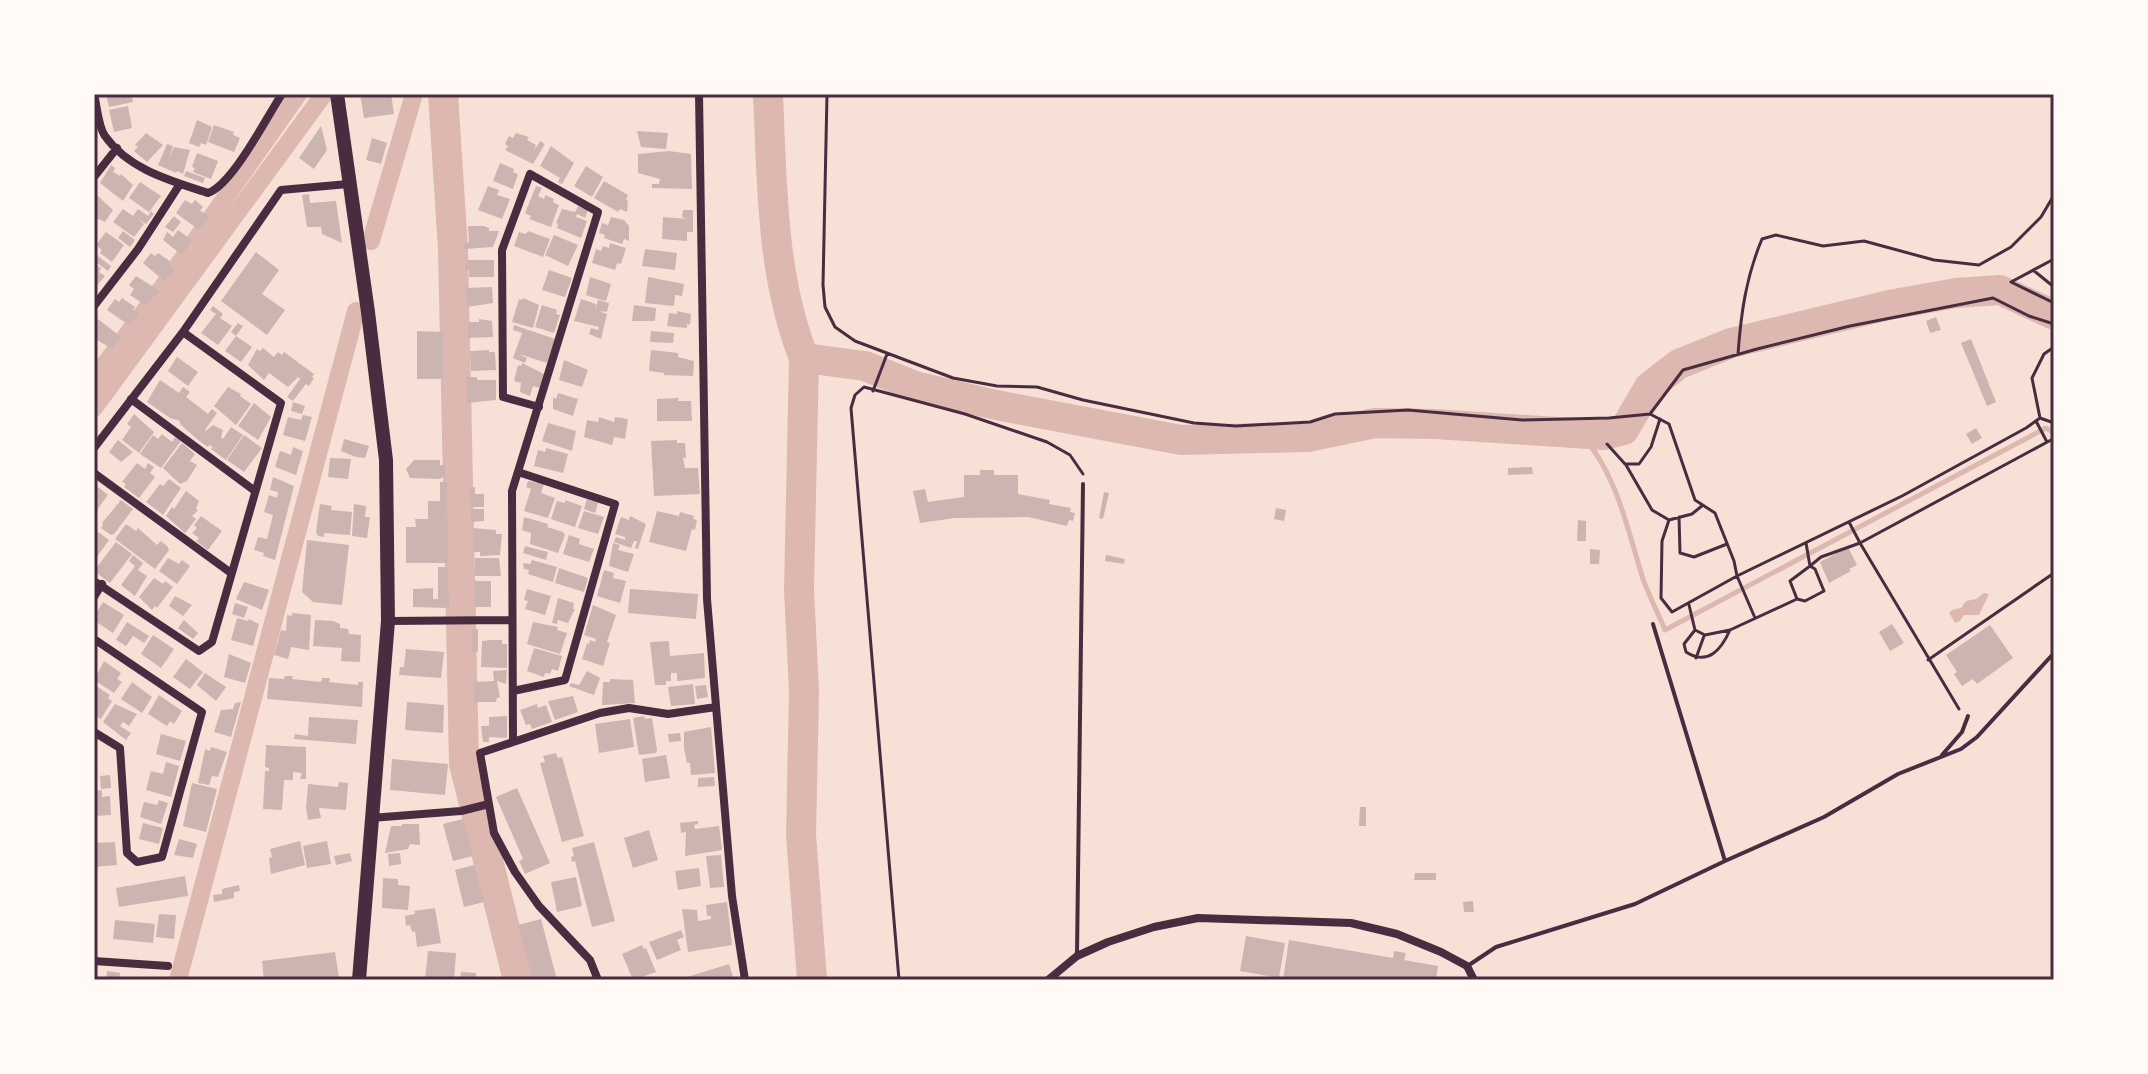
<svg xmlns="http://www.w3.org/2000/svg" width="2148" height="1074" font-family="'Space Grotesk',sans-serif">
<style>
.water{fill:#dcb8b0}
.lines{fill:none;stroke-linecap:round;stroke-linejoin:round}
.stream{stroke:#dcb8b0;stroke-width:5}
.canal{stroke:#dcb8b0;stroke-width:18}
.river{stroke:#dcb8b0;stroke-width:30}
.building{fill:#ccb4b1}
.path{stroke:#4a2c40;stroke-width:3}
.service{stroke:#4a2c40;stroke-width:4}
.minor{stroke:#4a2c40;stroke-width:8}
.primary{stroke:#4a2c40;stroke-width:14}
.neatline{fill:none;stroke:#4a2c40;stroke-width:3}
</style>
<rect width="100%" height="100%" fill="#f7e1d7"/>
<path class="water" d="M1984 593 1989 594 1979 615H1964L1960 621 1955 623 1949 613 1952 610 1961 608 1966 601 1976 599Z"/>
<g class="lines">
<path class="stream" d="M1580 433C1617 473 1627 528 1643 579 1649 596 1658 613 1665 630L2046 428 2054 433"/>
<path class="canal" d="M371 241 414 94
M94 379 167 281 298 94
M94 408 324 94
M178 980 356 311"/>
<path class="river" d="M443 94 453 249 464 764 518 980
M768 94C772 182 771 275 804 358L799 590 804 691 801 835 812 980
M804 358 865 366 915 386 996 405 1181 440 1308 437 1375 423 1435 424 1604 435 1624 430 1649 387 1679 364 1731 343 1889 305 1956 293 2000 290 2054 315"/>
</g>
<path class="building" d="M106 94H131L133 102 109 107Z
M360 94H391L394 114 364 118Z
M128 106 132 128 114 132 109 110Z
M197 120 212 127 206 145 201 143 199 147 189 143Z
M214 125 234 132 233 135 240 138 234 152 208 142Z
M321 126 327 150 314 169 299 158Z
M637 131 668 133 666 149 641 147Z
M146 133 163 145 147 162 134 151 138 147 135 145Z
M516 133 529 137 527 140 536 145 534 151 540 141 545 144 533 164 505 150 508 146 505 144 509 136 513 138Z
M372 138 387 143 381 164 366 160Z
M167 144 173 146 169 159 174 147 190 150 183 174 177 171 176 173 158 165Z
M551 146 574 163 562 184 558 182 560 178 540 166Z
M669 151 691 154 692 189 652 188V184H659L660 179 638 173V154Z
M197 153 218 161 211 179 193 172 195 168 192 167Z
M500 163 514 169 513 172 518 174 513 189 493 181Z
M111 165 115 168 113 172 120 176 121 174 133 185 123 201 100 183Z
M586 166 603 177 592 197 574 186Z
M186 171 205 178 203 183 184 176Z
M604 181 628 195 626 200 628 201 627 212 620 209 618 212 594 198Z
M140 182 161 196 149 212 129 198Z
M488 186 499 190 497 195 510 199 502 219 478 210Z
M536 186 542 188 538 196 544 199 545 195 554 199 553 202 559 205 551 227 529 219 531 216 525 213Z
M309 194 310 203 336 201 342 243 322 234 321 227H307L302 195Z
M97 195 113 210 105 222 94 217V196Z
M185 200 192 204 195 200 203 207 200 210 209 217 199 230 176 213Z
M578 206 588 210 585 218 577 214 576 217 587 221 581 238 557 228 558 224 556 223 562 209 575 212Z
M123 209 133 216 138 209 148 216 151 211 154 214 146 224 137 218 144 224 134 237 113 222Z
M683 210H693V232H687V241L662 239 663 217 687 219 682 217Z
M174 216 181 222 173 232 165 227Z
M611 217 624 220 629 226V241L624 239 622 244 604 238 605 235 599 233 602 223 608 225Z
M468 226H484L489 228V231H499L493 247 464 249 463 243 469 242Z
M178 230 192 240 182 255 163 240 167 232 173 237Z
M123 231 135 240 130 247 118 238Z
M528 231 550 239 543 257 514 246 519 232 526 234Z
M106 232 124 245 112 262 100 253 102 250 96 245Z
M554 235 578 245 568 266 545 255Z
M610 243 626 248 621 264 617 263 615 270 592 263 596 249 601 251 603 246 609 248Z
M645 249 677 253 675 270 642 266Z
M256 252 279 270 262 294 285 310 267 335 221 301Z
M94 253 111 266 108 271 94 261Z
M151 253 155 256 158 253 171 262 169 264 175 269 164 281 143 263Z
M468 260H494V277H469V270H465V264L468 263Z
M94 263 101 268 99 272 105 276 94 289Z
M549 270 572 278 565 297 542 290Z
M136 276 160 291 145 305 130 295 134 289 129 285Z
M590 277 611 284 606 301 598 299 599 296 598 299 586 295Z
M648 277 684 284 682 296 675 295 674 306 645 303Z
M492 287 493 303 467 307 466 288Z
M122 298 135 307 133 310 139 314 130 326 107 310 115 299 119 302Z
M523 298 539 305 533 328 512 322 519 299 522 300Z
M581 299 596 304 595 310 598 300 609 303 607 312 599 311 607 314 601 339 589 334 591 328 598 330 599 327 574 321Z
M542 305 557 310 556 314 560 315 554 333 535 327Z
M634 305 656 308 655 321H632Z
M213 306 223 314 220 318 232 326 218 345 201 333 216 314 210 310Z
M677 311 691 314 690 325 687 324V328L667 326 669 313 677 314Z
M1936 317 1941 330 1930 333 1926 321Z
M98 319 121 337 112 349 94 338V325Z
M479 319 492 321 493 337 468 338V322H479Z
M238 323 243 326 236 336 252 347 241 362 225 351 236 336 231 332Z
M514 325 555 339 547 363 519 354 527 358 525 363 513 358 522 333 513 330Z
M417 331 443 332V379H417Z
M651 331 674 333 673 343 650 342Z
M1971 339 1996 402 1987 406 1961 343Z
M263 348 274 357 278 352 282 355 284 352 314 374 312 377 314 378 309 386 306 384 293 401 287 397 300 379 298 377 288 387 269 373 264 380 248 365 257 349 260 351Z
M489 350V352H495L496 370 471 371 470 351Z
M651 350 678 353V357L694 361 693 376 664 375V373L649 371Z
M177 357 198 372 188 386 168 371Z
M564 360 588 370 582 387 559 380Z
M522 363 544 374 540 388 533 386 530 396 520 392 521 383 514 381 518 365 521 366Z
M467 377H477V380H496V400L467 403Z
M160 380 179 393 183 387 190 392 186 397 208 414 212 409 217 413 205 430 206 431 213 425 223 430 221 437 223 439 231 427 243 435 226 460 211 449 213 447 209 445 208 447 198 440 180 424V421L170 418 147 402Z
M228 387 241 394 240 396 251 404 236 425 214 406Z
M558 393 578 399 573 416 553 409V397L556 399Z
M679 398 678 401H691L692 421H657V399Z
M293 402 305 406 302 414 291 411Z
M254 403 271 417 258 440 238 426Z
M134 414 154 432 139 453 122 440 131 427 127 424Z
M303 415 312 417 305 441 283 435 288 417 301 420Z
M599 417 614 422 615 417 628 419 625 439 614 437 612 445 584 437 587 420 598 422Z
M548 423 576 431 572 451 542 441Z
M1976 428 1982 438 1972 444 1966 434Z
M162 434 172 442 175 437 181 441 161 468 140 454 153 435 158 439Z
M244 435 262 448 244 472 227 460Z
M344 439 369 446 365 458 356 457 341 451Z
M118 440 133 452 121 462 109 452Z
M677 440V443H685L686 458H683L685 468H698L700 494 654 496 651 441Z
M182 443 195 454 190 461 197 465 187 481 180 484 163 468Z
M293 447 303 451 296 475 275 467 280 451 291 455Z
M546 448 568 454 563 473 534 466 538 450 545 452Z
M330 458 351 459 348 479 328 477Z
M414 460H440V465H445V476L439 479 410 478 406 469Z
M137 463 145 469 148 463 154 467 150 473 155 477 139 498 124 487 126 484 122 482Z
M1532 467 1533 474 1508 475V468Z
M980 470H994V475H1018V494L1050 500 1049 504 1071 508 1070 512 1075 513 1073 521 1069 520 1067 526 1028 517 955 518 920 523 913 491 925 489 928 502 964 497V475H980Z
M273 477 294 486 275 560 263 556 264 553 254 550 258 537 267 539 273 515 264 512 269 495 277 498 278 492 270 490Z
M169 479 181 488 163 515 146 502 160 484 163 486Z
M528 481 544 484 541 493 555 498 548 518 524 511 531 489 526 487Z
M440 482H447L448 563H406V527H416L415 519H428V501H440Z
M94 484 108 495 94 514Z
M475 487V494H484V507H471L469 488Z
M186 491 199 501 196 509 198 510 192 516 196 519 185 533 166 516 172 507 174 509Z
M1104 492 1109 493 1103 519 1099 518Z
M587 499 598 503 595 513 584 509Z
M121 500 133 509 114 534 111 535 101 528 103 525 102 523Z
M565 500 582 506 575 527 551 519 557 501 565 503Z
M320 504 332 506 331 510 352 512 350 535 324 533V537L318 536 316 532Z
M354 504 366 506 365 517H370L367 538 352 536Z
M1276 508 1286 510 1284 521 1274 519Z
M471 509H484V521L471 522Z
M584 511 604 517 598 534 578 528Z
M657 511 679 516 680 512 694 516 693 519 697 520 695 530 692 529 686 551 649 542Z
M201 516 222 531 208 550 196 541 199 538 192 533 197 528 194 525Z
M630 516 646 524 638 549 635 548 637 541H634L631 548 614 542 616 537 625 540V537L615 534 621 517 629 520Z
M524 517 548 524 547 527 563 532 565 535 558 553 530 544 531 533 522 530Z
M1578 520 1586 521V541H1577Z
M126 524 136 531 138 528 157 545 161 541 167 546 169 550 155 569 115 539Z
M473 528 496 530V534H502L500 555 480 556V552H474Z
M94 529 109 540 94 561Z
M569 535 580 539 579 544 594 549 589 562 563 554Z
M307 540 349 545 342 605 313 602 302 592Z
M116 542 132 554 110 583 94 571Z
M613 543 620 545 618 550 634 554 628 572 609 566Z
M525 546 548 552 546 560 523 553Z
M1848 547 1857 565 1849 569 1851 571 1829 583 1820 562Z
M1590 549 1600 550 1599 564H1590Z
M133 555 143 563 138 570 147 576 135 596 121 585 135 566 129 561Z
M1106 555 1125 559 1124 564 1105 561Z
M168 558 179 564 182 560 190 566 177 584 159 571Z
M475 558H499L501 576H475Z
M532 560 557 567 553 582 528 574 529 570 524 569 523 563 530 564Z
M438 567H448L449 608 413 607V589L433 588V599H438Z
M559 568 588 578 584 592 555 583Z
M604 570 614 573 613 578 626 581 620 603 597 596Z
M154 578 163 584 165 581 173 587 157 608 155 606 152 610 139 597Z
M475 581H491V607H475Z
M244 582 269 590 262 610 236 599Z
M527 589 551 596 545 615 525 609 528 601 524 600Z
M630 589 698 594 696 619 628 613Z
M175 596 192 605 183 616 169 606Z
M558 598 574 603 573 609H575L568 623 558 620 557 624 552 623Z
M103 602 124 615 113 633 95 621 98 617 95 615Z
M235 603 248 607 244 618 232 614Z
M593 605 616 615 607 642 610 643 603 666 582 659 587 643 589 644 590 640 595 642 596 639 584 635Z
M292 613 311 615 309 650 291 647 288 659 274 655 281 630 286 631 287 615 292 616Z
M237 618 248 621 249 619 259 624 253 646 231 640Z
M184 620 198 633 193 639 178 628Z
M315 620 333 621 340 624V628L348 629 349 634 361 635 360 662 341 661 342 648 313 646Z
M127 622 149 636 144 643 133 636 126 646 116 640Z
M533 622 558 627 557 630 567 633 560 654 527 644Z
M1892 624 1904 643 1890 651 1879 632Z
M1990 625 2013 658 1977 684 1973 679 1962 686 1954 674 1957 672 1946 655Z
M472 629H478V652H472Z
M153 635 174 649 161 668 141 654Z
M491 640H502V644H507V668L481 667 482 641Z
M669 641 670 656 704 653 705 678 677 681V673H671V681H666V685H655L650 642Z
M534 648 562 656 558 671 552 669 550 674 545 673 544 677 527 671Z
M406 649 444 652 441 678 399 675 400 667H404Z
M229 654 251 663 245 683 224 677Z
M186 659 203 672 190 689 173 677Z
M104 661 121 673 117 679 122 682 114 693 94 680Z
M507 670 506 684 497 681 500 697 497 698 496 702H474V682L494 681 493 671Z
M587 671 600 678 594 695 569 686 571 683 579 685Z
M205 673 226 687 216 701 197 685Z
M285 676H293L292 679 321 682 322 678H330L329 682 358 685V682H363L362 707 267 699 269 678 284 679Z
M610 679 633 680 635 703 602 705 603 682H610Z
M132 682 152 697 142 713 121 699Z
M693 684 695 704 671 706 668 687Z
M706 685 708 697 697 699 695 686Z
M96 686 110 695 108 698 112 701 101 719 94 715Z
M159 695 182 711 174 724 170 721 167 726 148 714Z
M573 696 578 712 555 720 548 701Z
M241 702 231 737 214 732 221 710 233 709 235 703Z
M407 702 444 705 443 733 405 730Z
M115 704 137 714 129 726 123 722 120 726 131 733 126 740 103 722Z
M537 704 538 708 546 705 552 722 532 729 530 724 526 725 520 710Z
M507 716V738L489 737V742H483L481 726H489V717Z
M644 716 645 719 652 718 657 750 656 753 639 755 633 718Z
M309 717 358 720 356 744 294 739 295 734 308 736Z
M630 719 634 747 599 753 595 724Z
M711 727 715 773 691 775 690 763H687L684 748V732Z
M680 733 681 741 669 742 668 734Z
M161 734 186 741 180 761 156 754Z
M266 745 306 747V779H300L302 773 293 772V780H284L282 810 263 809 265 771H269V768L265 767Z
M211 747 227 752 218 777 212 776 209 785 198 783 205 749 210 751Z
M556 753 558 758 562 757 584 836 562 842 540 763 545 762 543 756Z
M666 755 670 778 645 782 642 759Z
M392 759 448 764 445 795 390 790Z
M166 762 179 766 171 797 146 790 151 771 163 774Z
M110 775 111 788 101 789 100 776Z
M714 777 715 786 698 787V778Z
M339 782 348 783 346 810 319 808 321 818 308 820 306 807 308 784 338 787Z
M192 783 217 789 206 832 183 826Z
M517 788 550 863 525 874 519 861 523 859 496 797Z
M102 790V797L110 796 111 815 94 816V791Z
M159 800 168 803 161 824 140 817 144 802 157 805Z
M1360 807H1366V826H1359Z
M463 819 473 856 453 861 443 824Z
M698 821V824L694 825 695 829 719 826 722 850 685 856 686 832 681 833 680 823Z
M143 823 163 828 159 844 139 839Z
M402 824H419L420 845 410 844 408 849 385 853 391 826H402Z
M649 830 658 860 633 868 624 838Z
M179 839 197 844 193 858 174 855Z
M300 841 305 865 271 874 269 858 272 857 270 849Z
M327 841 331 864 307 868 303 846Z
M115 842 117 865 94 867V843Z
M594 842 615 921 592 927 575 861 572 862 571 857 574 856 572 848Z
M350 853 352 861 336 865 334 856Z
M400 853 401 864 389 866 388 854Z
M721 855 724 887 710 888 706 856Z
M474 865 484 902 464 907 455 870Z
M699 868 701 886 678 890 675 871Z
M1415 873H1436V880H1414Z
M185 876 188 896 119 907 116 888Z
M576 877 582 906 557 912 551 882Z
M383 878 398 879V885L410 886 408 910 382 908Z
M239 885 240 891 234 892V898L214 902 213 895 222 894V889Z
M1473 901 1474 912H1464L1463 902Z
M727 902 732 945 688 952 682 909 697 910 698 921 711 919V916H707L706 905Z
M435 908 441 943 417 947 415 931 412 932 410 925 406 926 405 916 415 914 414 911Z
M159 914 176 915 174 939 156 937Z
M541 919 557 980H533L518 925Z
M115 920 155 924 153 943 113 939Z
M681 930 684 937 677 940 681 950 657 960 649 942Z
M1246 936 1285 943 1279 978 1240 971Z
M1289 940 1393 958 1394 951 1406 953 1404 960 1438 966 1436 980H1283Z
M642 945 644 949 646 948 656 972 633 980 622 954Z
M428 951 456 953 454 980H425Z
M335 952 339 978 264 980 262 961Z
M729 964 734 980H681V979Z
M107 971 120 973 119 980H106Z
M461 972 476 973V980H460Z"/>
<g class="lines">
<path class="path" d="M827 94 823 285 825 307 835 327 855 341 953 378 997 386 1037 387 1083 400 1194 423 1236 426 1310 422 1335 414 1408 410 1522 420 1609 418 1650 414
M2054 259 2011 282 2054 303
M2033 270 2054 287
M2054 324 2029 316 1993 298 1850 326 1757 349 1683 370 1650 414 1669 424 1695 500 1715 513 1734 561 1737 576 1902 496 2026 428 2040 418 2054 423
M1738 354C1741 313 1746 277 1762 239L1776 235 1823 246 1864 241 1934 260 1979 265 2011 247 2041 217 2054 195
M873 391 887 354
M2040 418 2032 378 2044 354 2054 347
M2036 421 2047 442
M1607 444 1625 464H1639L1651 447 1660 419
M1626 465 1652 510 1669 520
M1703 505 1692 514 1669 520 1662 541 1661 598 1672 612 1737 576 1755 618
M1679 517 1680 553 1694 557 1727 544
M1797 599 1805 601 1824 591 1815 569 1810 566 1821 557 1860 543 1849 522
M1689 605 1695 630 1684 644 1686 652C1708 666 1721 650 1730 630L1797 599 1790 581 1810 566 1806 543
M1695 630 1705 635 1730 630
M1696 658 1704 636
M1928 660 2054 573
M1959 709 1860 543 2051 440 2054 442
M899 980 851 408 855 395 864 387 965 414 1047 442 1070 455 1083 474"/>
<path class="service" d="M1653 624 1725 861
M1942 755 1962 732 1968 716
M1077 954 1083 484
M1469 965 1496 947 1635 904 1725 861 1824 817 1898 774 1961 749 1977 737 2054 653"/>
<path class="minor" d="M94 94C97 106 98 126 105 136 129 170 172 181 208 193 233 184 266 118 282 94
M699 94 707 599 732 896 745 980
M94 177 117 148
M94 306 138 249 180 184
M131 399 255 491
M94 448 183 332 281 190 348 184
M94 473 231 573
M94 581 199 651 212 642 281 403 183 332
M94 597 102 584
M388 621 512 620
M94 639 202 712 162 857 137 862 127 853 120 748 94 732
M513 691 565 680 615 504 518 472
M513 742 512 491 598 212 530 174 502 250 503 397 539 407
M371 818 461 811 489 804
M94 961 168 966
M598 980 590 960 539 906 515 872 494 833 480 753 600 713 629 708 668 714 716 707
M1048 980 1077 956 1108 942 1154 927 1198 918 1351 923 1397 934 1441 952 1467 966 1474 980"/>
<path class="primary" d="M337 94 368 312 386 460 388 621 359 980"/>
</g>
<rect width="2148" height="1074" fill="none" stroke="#fffaf5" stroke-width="192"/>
<rect x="96" y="96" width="1956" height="882" class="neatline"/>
</svg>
